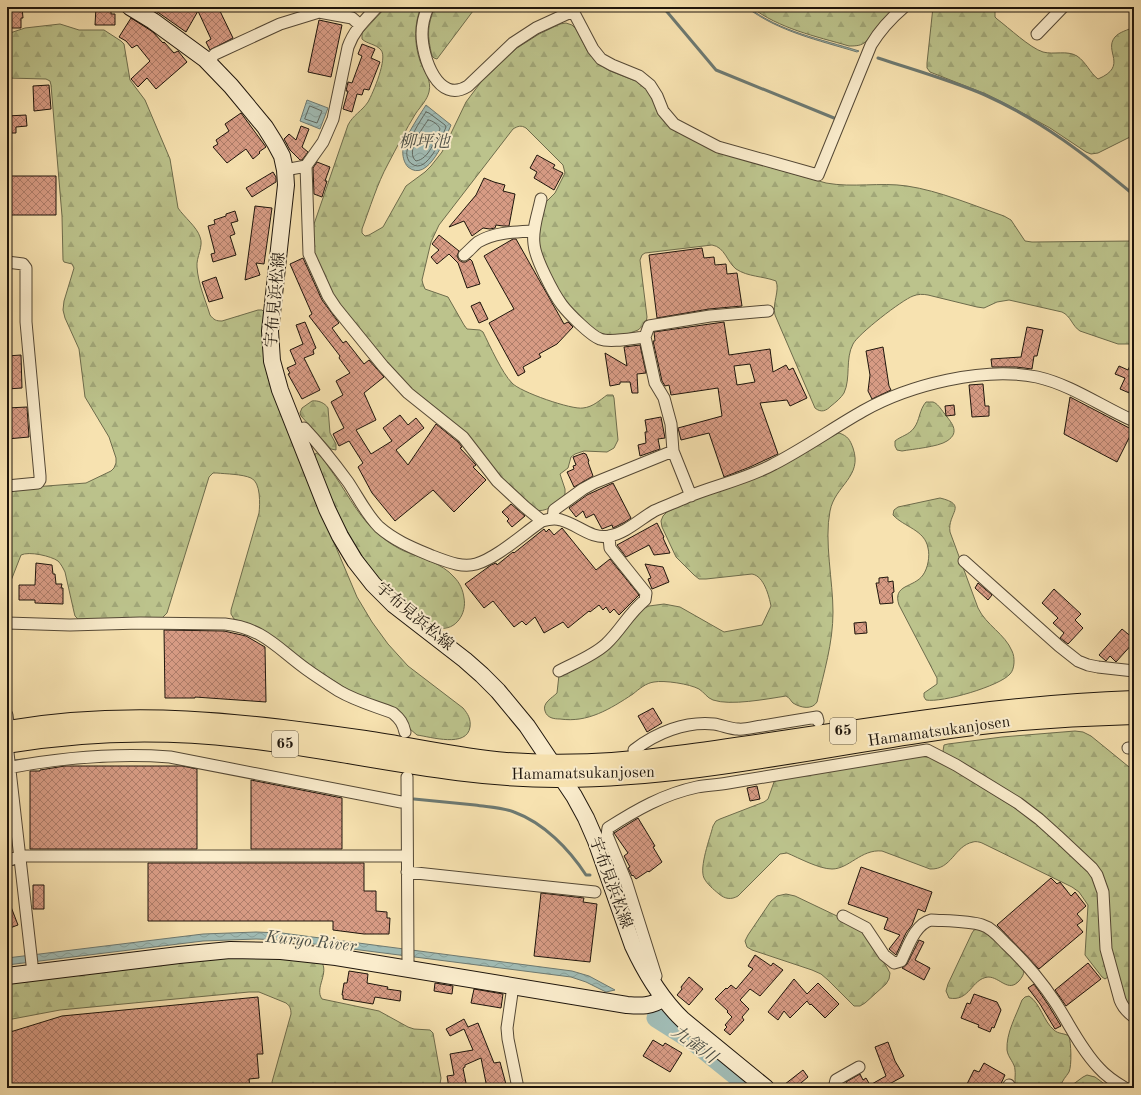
<svg xmlns="http://www.w3.org/2000/svg" width="1141" height="1095" font-family="'Old Standard TT','Noto Serif JP',serif">
<style>
.forest{fill:url(#forest-firs);stroke:#6d6c4c}
.water{fill:url(#water-waves);stroke:#6d7971}
.lines{fill:none;stroke-linecap:round;stroke-linejoin:round}
.shore{stroke:#606860;stroke-width:1}
.stream{stroke:#6d7971;stroke-width:3}
.river{stroke:#a1bcb5;stroke-width:19}
.building{fill:url(#building-cross-hatch);stroke:#1e150c;fill-rule:evenodd}
.street-casing{stroke:#544835;stroke-width:13}
.secondary-casing{stroke:#1e150c;stroke-width:18}
.primary-casing{stroke:#1e150c;stroke-width:20}
.street{stroke:#faeccc;stroke-width:11}
.secondary{stroke:#faeccc;stroke-width:16}
.primary{stroke:#f7e2b0;stroke-width:18}
.labels{text-anchor:middle;dominant-baseline:central;stroke-width:4;stroke-linejoin:round;paint-order:stroke}
.shield{fill:#faeccc;stroke:#605646;stroke-width:1}
.shield-label{font-size:15px;font-weight:bold;fill:#1e150c}
.street-label{font-size:16px;fill:#1e150c;stroke:#faeccc}
.water-label{font-size:17px;font-style:italic;fill:#4c4f47;stroke:#faeccc}
</style>
<defs>
<pattern id="forest-firs" width="22" height="20" patternUnits="userSpaceOnUse"><rect width="22" height="20" fill="#bcc38c"/><path d="M5 1l3.5 6h-7zM16 11l3.5 6h-7z" fill="#a1a778"/></pattern>
<pattern id="water-waves" width="16" height="10" patternUnits="userSpaceOnUse"><rect width="16" height="10" fill="#a1bcb5"/><path d="M0 5q4-4 8 0t8 0" fill="none" stroke="#8aa19a"/></pattern>
<pattern id="building-cross-hatch" width="8" height="8" patternUnits="userSpaceOnUse"><rect width="8" height="8" fill="#d79b84"/><path d="M0 0l8 8M0 8l8-8" fill="none" stroke="#ae7d6a"/></pattern>
</defs>
<rect width="100%" height="100%" fill="#f7e2b0"/>
<filter id="stains"><feTurbulence type="fractalNoise" baseFrequency=".005" numOctaves="4"/><feColorMatrix values="0 0 0 0 .2 0 0 0 0 .09 0 0 0 0 .02 0 0 0 .5 -.17"/></filter>
<radialGradient id="worn" r=".72"><stop offset=".6" stop-color="#630" stop-opacity="0"/><stop offset="1" stop-color="#630" stop-opacity=".3"/></radialGradient>
<path class="forest" d="M386 7H421C414 24 414 43 420 61 424 71 432 80 429 92 427 100 421 106 416 113 406 129 397 147 388 164 377 184 370 208 362 229V233L365 236 369 235 383 227 406 186 425 172 431 166 442 152 466 102 481 82 517 48 539 34 560 24 566 23 572 25 576 29 588 52 597 63 610 71 636 81 646 89 653 99 659 115 671 128 716 152 826 183C853 188 880 182 907 186 940 191 972 205 1004 216L1011 220 1025 241 1032 242 1134 241V344H1118L1080 331C1072 326 1071 316 1062 312L1009 300 997 302 984 308 977 307 928 295C923 294 918 294 913 296 902 300 858 334 853 344 845 359 851 378 844 393 841 398 836 402 831 406 826 411 821 413 815 408L775 315C772 303 780 291 776 281 763 276 748 277 736 269 727 262 725 247 712 245L645 253 642 255 640 260 647 317 646 323 638 330 625 335 610 336 596 332 565 303 541 256 538 232 545 203 555 193 565 173 563 165 526 128C521 125 518 126 513 129L439 225 431 242 422 280 423 284 425 289 448 297 464 325 467 329 480 330 483 332C490 346 502 373 512 383 520 392 572 410 583 408 593 407 600 400 607 395H613L614 398 618 440 614 448 607 452 584 451 575 454 571 457 568 468 560 474 565 489V496C557 505 545 513 534 510L410 391 339 306 317 264 311 243 313 227 348 125C353 115 362 111 368 102 373 93 388 58 381 50 376 44 367 44 362 39V33Z
M435 7H476L437 59 434 58 432 56C427 35 427 26 435 7Z
M751 7H896C889 13 882 20 876 28 872 33 870 39 864 43 860 46 854 46 849 46 815 36 780 29 751 7Z
M933 7H995V17L997 19C1009 28 1030 48 1043 52 1054 55 1067 50 1077 56 1086 62 1090 73 1098 79 1129 66 1103 51 1115 37 1119 32 1128 30 1134 27V135L1098 153 1091 154 1086 152 1050 128 1008 105 986 94 930 72 927 68V63Z
M60 24 79 30H104L121 41 124 44 130 80 145 100 170 159 178 208C184 217 197 227 200 237 204 246 196 257 197 267 198 283 205 299 210 315 214 320 216 321 222 321L258 310H262L264 312 265 362 268 378 321 512 357 597 372 622 388 644 408 666 463 708C468 714 471 719 470 727 467 748 431 737 417 735L410 729 309 665 263 630 234 619 231 614V610L259 513C260 505 261 482 251 478 242 474 226 474 217 473H213L209 477 167 613 162 618 78 619 75 616 74 612 65 572C63 568 61 564 58 561 51 556 29 551 21 555L7 591V489L86 483 111 471 114 468 116 463V458L109 437 85 397 79 349 65 318 63 310 64 301 74 268 72 264 64 262 63 260 62 216 51 85 50 81 46 79 7 78V34L25 28Z
M312 401C318 400 325 403 328 408L330 433 336 444V450L331 449 301 416 300 413 302 408Z
M926 402C928 402 931 402 933 402 937 403 941 409 944 413 951 422 961 432 947 441 938 447 913 449 902 451L897 450 895 446V441C901 436 909 435 914 428 920 420 919 410 926 402Z
M839 433C848 436 850 440 853 448 863 477 835 485 830 511 824 541 833 581 833 612 833 643 824 672 817 702 812 710 801 708 793 703 790 700 790 698 786 696 767 699 730 706 713 700 707 698 704 692 699 689 690 684 664 680 654 682 646 683 639 689 633 694 610 709 588 723 560 719 554 719 547 718 545 711 542 703 552 698 557 693L559 675 591 657 636 612 649 606 664 604 680 607 724 632 762 625 771 606C769 596 764 576 752 574L706 579H699L694 575 676 557 662 527 661 521 663 516 667 512 692 500 740 484 833 435Z
M316 453C322 456 326 463 330 469 345 489 356 513 374 530 382 538 393 546 404 551 421 558 442 563 454 577 460 583 463 590 464 598 467 613 456 631 439 628 428 625 420 616 412 609 358 567 340 520 315 459V455Z
M940 498C969 505 947 513 950 532L978 608C986 625 1005 634 1012 651 1015 657 1015 669 1010 674 1000 686 942 703 926 700L924 697V693L937 684V678L899 605C892 584 914 588 923 575 928 568 930 556 928 548 925 530 904 527 893 515L894 510 898 507Z
M1075 731 1083 732 1091 736 1134 771V1009L1130 1008 1125 999 1111 948 1108 891 1105 881 1101 873 946 755 943 751 944 745 948 744 1002 737Z
M919 756 933 758 954 770 1015 808 1036 823 1088 871 1093 878 1098 892 1108 977 1105 979 1102 977 1085 955 1088 905 1079 892 1072 887 982 843C980 842 975 841 973 842 954 846 952 870 930 869L882 851C861 849 849 869 832 869 819 869 799 858 787 853L780 854 738 896C731 900 725 899 719 894 713 889 707 884 704 878 699 867 710 838 713 826L716 821 720 819 764 802 768 799 774 782 779 779Z
M786 894 795 896 860 927 867 933 890 973 889 979 886 984 865 1003 860 1006H854L828 980 821 974 812 970 752 950 747 947 745 941 748 935 771 901 777 896Z
M978 929 988 931 1024 970C1024 975 1022 977 1019 981 1008 993 1000 977 988 977 971 979 970 1002 949 998L946 991 948 984 972 933 974 930Z
M230 955 321 961C330 973 314 988 322 999L379 1011 408 1027 414 1029 430 1030 433 1033 441 1078 440 1084 438 1088H306V1086L303 1084 297 1088H273L272 1082 291 1014C291 1009 290 1006 286 1003L259 992H249L60 1010 7 1020V981Z
M1029 996C1041 1004 1043 1021 1054 1030 1058 1034 1064 1033 1069 1036 1071 1043 1072 1065 1069 1072 1066 1077 1062 1080 1061 1086L1062 1088H1018C1013 1082 1016 1077 1015 1070 1015 1063 1008 1058 1007 1050 1006 1033 1016 1016 1022 1000L1025 997Z
M1087 1075 1095 1077 1110 1088H1068L1083 1077Z"/>
<path class="water" d="M746 7H748C780 32 821 39 859 51L857 52C818 40 779 32 746 7Z
M307 100 328 108 320 129 300 121Z
M426 105 451 125C446 137 428 184 408 167 404 163 402 155 403 149 404 138 419 116 426 105Z
M256 932 282 933 572 971 589 976 615 990 606 992 586 982 571 977 282 940 256 939 203 941 7 965V958L203 934Z"/>
<g class="lines">
<path class="shore" d="M310 106 322 111 317 123 305 119Z
M426 112 429 113 445 125 446 127C442 137 427 175 412 164 408 162 406 155 407 151 408 140 420 121 426 112Z
M428 120C432 120 439 125 440 129 435 140 429 159 416 161 405 152 422 129 428 120Z"/>
<path class="stream" d="M663 7 716 70 834 118
M878 58C914 70 950 80 985 95 1041 120 1087 156 1134 195
M12 761 24 760
M414 799C434 801 455 803 475 805 488 807 502 807 514 812 544 823 569 849 586 875H590"/>
<path class="river" d="M656 1018 694 1042 751 1088"/>
</g>
<path class="building" d="M7 7H22L23 18H21V28H7Z
M96 7H111V14H115V25H95Z
M149 7H218L233 38 210 50 206 42 211 39 198 11 186 32 159 13Z
M131 18 153 32 163 43 164 42 174 53 178 51 187 62 156 89 147 78 138 87 131 79 150 61 137 45 132 48 126 41 119 37Z
M319 20 342 25 331 77 308 72Z
M362 44 375 49 371 58 380 62 369 90 364 89 362 95 357 94 352 112 343 109 348 91H346L348 82 352 83 362 56 358 54Z
M49 85 51 109 34 111 33 86Z
M241 113 266 147 259 152 260 153 253 159 246 149 227 163 213 147 218 144 216 140 229 131 225 124Z
M26 115 27 126 16 127V133H7V116Z
M301 126 309 129 302 147 308 152 302 160H300L290 150 284 139 289 134 296 140Z
M537 155 555 165 553 168 563 173 554 190 534 178 537 172 530 168Z
M317 162 330 167 325 181H327L322 197 314 194 313 168Z
M273 172 276 177V182L252 197 246 188Z
M9 176H56V215H9Z
M484 178 494 182 505 185 503 191 515 194 509 226H503L496 225 495 228 490 229 483 228 472 236 464 221 449 227 476 195Z
M255 206 272 208 264 264 256 263 260 275 245 280Z
M235 211 238 221 231 223 235 234 230 236 236 255 213 262 211 254 215 253 208 226 215 224 214 220 226 216V214Z
M439 235 459 251 457 256 459 260 462 262H466L470 259 472 261 480 284 467 288 458 263 449 254 437 264 431 257 439 250 432 244Z
M513 239H516L564 324 568 322 573 327 557 344 539 354 541 357 523 367 525 372 518 376 489 323 514 309 484 256Z
M702 248 704 258 714 257 715 265 726 264 727 274 737 273 742 306 709 309 657 318 649 255Z
M303 258 322 300 339 323 332 328 343 343 346 341 364 364 369 360 384 377 364 393 376 420 356 430 371 454 392 441 383 428 400 415 408 425 416 418 424 428 396 450 408 465 436 424 458 442 462 447 460 448 476 465 473 467 486 480 454 512 433 490 395 521 372 493 358 467 363 463 349 441 339 446 333 434 344 428 331 402 343 395 336 381 350 373 339 358 340 356 309 316 312 314 290 264Z
M216 277 223 298 209 302 202 282Z
M480 302 488 319 479 323 471 306Z
M305 322 316 348 313 350 314 354 304 358 320 390 302 399 288 374 290 373 287 368 296 364 290 350 303 344 296 325Z
M724 322 729 355 770 349 773 372 786 365 789 370 793 368 807 398 790 406 787 400 760 403 778 454 750 467 724 477 709 433 681 440 678 428 722 416 718 388 671 395 669 385 665 386 662 381 653 341H655L654 332ZM750 364 755 382 737 385 734 366Z
M1027 327 1043 330 1037 356H1034L1032 369 1016 367H992L991 359 1021 357Z
M640 345 646 373 637 374 638 393H632L630 382H620V384L610 386 605 353 627 366 624 347Z
M883 347 889 386 891 390 872 399 868 391 870 375 866 351Z
M21 355 22 388 7 389V356Z
M1134 357V395L1120 389 1125 378 1115 374 1119 366 1128 370Z
M983 384 985 406H989V416L972 417 969 385Z
M1070 397 1133 430 1117 462 1064 434Z
M954 405 955 415 946 416 945 406Z
M27 407 29 437 7 439V408Z
M661 417 665 438 658 439 660 449 640 456 638 445 646 443 645 432H647L645 420Z
M584 453 585 454H586L589 461 588 462 593 476 574 487 567 472 574 469 573 466 576 465 573 457Z
M613 483 631 518 625 522 613 528 612 525 602 529 594 514 586 518 583 511 576 517 569 508 587 495Z
M511 504 525 516 512 527 507 521 509 519 502 512Z
M657 523 664 537 663 538 670 553 654 555 649 545 626 557 617 545Z
M562 528 596 570 610 559 639 595 619 615 614 609 610 613 606 607 603 610 599 605 590 612 589 611 568 628 563 622 544 633 535 617 526 625 522 621 514 627 493 601 484 608 465 584 491 565 496 563 497 565 513 552 514 553 544 529 546 532 549 529 554 535Z
M36 563 52 565 53 574H55L56 584H62L61 588H63V604L35 603V600H19V585H35Z
M645 564 663 567 669 582 652 589 648 579 651 578Z
M888 577V582L893 581 894 592 892 593 893 603 880 604 876 583H879V578Z
M978 583 992 595 988 600 975 588Z
M1054 589 1081 614 1075 620 1083 628 1068 644 1060 638 1064 633 1053 623 1058 618 1042 603Z
M866 622 867 633 855 634 854 623Z
M1122 629 1134 639V642L1116 662 1110 656 1106 661 1099 655Z
M164 630 224 631 246 636 265 647 266 702 195 697V698H165Z
M653 708 662 723 647 732 638 716Z
M65 766H182L197 769V849H30V771H40V770Z
M251 780 342 798V849H251Z
M757 786 760 799 750 801 747 788Z
M638 818 655 846 653 847 662 862 649 872 648 871 636 879 633 875 632 876 628 868 630 867 624 856 628 853 614 833Z
M148 863H364V891H376V911L387 912V918H390L389 934H364L333 930V921H148Z
M861 867 932 892 925 912 918 909 912 925 906 933 896 955 889 949 900 935 884 929 888 918 848 904Z
M1051 878 1057 884 1060 882 1071 896 1075 892 1086 906 1077 914 1083 921 1077 925 1083 932 1039 969 997 925Z
M33 885H44V909H33Z
M541 893 584 898 583 902 597 904 590 962 534 956Z
M7 899H8L18 925 7 929Z
M919 940 924 942 915 960 930 968 924 980 902 968 907 964Z
M755 955 771 966 773 963 783 970 760 996 750 989 740 1000 749 1009 742 1017 744 1020 730 1035 724 1030 727 1027 725 1025 732 1017 727 1012 728 1011 715 999 726 988 727 989 731 985 736 989 753 969 748 966Z
M1088 963 1101 979 1066 1006 1055 990Z
M349 971 368 974 367 983 388 987 387 989 401 991 400 1001 375 997 373 1004 343 999V995H342L344 983H347Z
M689 977 703 989 689 1005 677 995 682 989 681 987Z
M794 979 807 994 818 983 839 1004 825 1018 811 1004 810 1005 807 1001 790 1018 784 1011 778 1020 768 1012Z
M435 983 453 986 452 994 434 991Z
M1034 984 1049 1006 1061 1026 1055 1029 1040 1004 1028 988Z
M474 989 503 994 501 1008 471 1003Z
M974 994 997 1002 1001 1010 994 1028 992 1027 990 1032 978 1027 979 1025 961 1018 967 1003 970 1004Z
M258 997 263 1054H257L259 1078 249 1079 250 1088H7V1033L62 1016Z
M464 1019 468 1027 478 1023 494 1063 500 1062 507 1088H487L481 1058 465 1065V1067L463 1068 467 1088H449L447 1076 454 1075 450 1054 473 1050 464 1029 450 1036 446 1029Z
M653 1040 663 1046 665 1043 682 1053 670 1072 643 1056Z
M888 1042 895 1061 904 1076 882 1088H850L846 1082 860 1074 863 1080 866 1078 870 1085 886 1076 875 1047Z
M984 1063 1005 1075 999 1088H965L974 1070 979 1072Z
M803 1070 808 1077 795 1088H780Z"/>
<g class="lines">
<defs>
<path id="street" d="M428 7C424 16 422 24 422 34 422 57 438 105 468 86L513 43 536 28 573 11 577 7
M573 11 593 49 601 59 612 65 639 76 650 85 657 96 663 111 674 124 718 147 818 175 871 45C880 30 890 19 904 7
M1037 34 1063 7
M207 62 215 54 280 24 319 12 352 18 360 25
M306 166 309 254 328 296 336 308 383 366 408 393 463 437 497 481 525 507 542 521
M285 170 306 166 323 142 333 119 348 47C354 30 365 20 377 7
M541 199C538 214 532 229 534 244 535 258 553 293 562 305 568 313 591 336 600 339 610 343 634 338 645 337L655 383 664 398 671 424 673 451 691 496
M464 255C469 251 473 246 478 242 495 232 515 232 534 231
M7 262 23 264 26 268V322L40 476V480L38 483 7 486
M645 337 649 326 710 316 768 311
M296 431 304 428C320 445 334 463 348 482 358 497 366 514 379 527 395 541 413 548 432 556 446 561 461 568 476 564 497 558 524 533 542 521 549 519 555 518 561 520 577 524 592 540 609 536 626 533 640 519 654 511 665 506 676 502 687 497 716 485 747 479 774 464 805 448 833 428 863 411 909 385 984 366 1037 377 1072 385 1102 407 1134 421
M553 519 554 510 583 489 594 483 673 451
M964 561 1059 646 1078 661 1088 665 1098 667 1134 671
M7 623 70 625 140 623 225 624C263 628 277 648 306 669 317 677 328 684 339 691 356 701 375 706 393 713 400 719 403 723 405 732
M559 671C574 663 593 656 606 644 621 630 628 614 645 600L646 593 610 548 609 537
M7 715 9 730
M7 744 33 973
M1128 748H1134
M634 750C656 733 685 721 714 724 722 725 730 729 738 729 745 730 754 727 762 726 780 723 799 720 817 717L818 721
M7 768C60 758 116 753 170 757L401 802H407
M7 861 20 856H407
M407 872 595 892
M843 916 866 928 884 955 894 963 901 961C908 947 915 924 931 920 946 921 969 921 982 925 992 928 999 937 1006 944 1024 961 1041 981 1055 1002 1069 1023 1080 1048 1099 1068 1106 1076 1115 1082 1125 1088
M407 969 408 962 407 777
M653 978 656 976 626 881 607 835 608 828C636 810 664 794 697 787 707 785 717 785 728 783L927 750 956 765 1018 803 1039 819 1059 837 1092 868 1097 875 1103 892 1106 949 1120 1000C1123 1008 1127 1012 1134 1017
M513 986 507 1028 508 1039 518 1088
M837 1088 835 1084 836 1080 859 1067
M1007 1088 1009 1085"/>
<path id="secondary" d="M130 7 153 21 205 59 231 86 265 127 275 143 282 156 285 170 286 185 270 331 272 361 280 390 327 509 340 536 355 561 373 584 394 605 465 660 482 675 498 691 527 726 574 796 586 818 596 841 633 946C646 974 661 999 683 1020L766 1088
M7 976 179 955 230 950 281 951 336 957 627 1005C640 1006 652 1007 663 998"/>
<path id="primary" d="M7 730C130 709 243 722 365 740 412 747 459 758 506 762 563 766 622 763 678 755 830 735 981 705 1134 700
M7 744C84 731 162 729 240 738 347 750 454 779 562 778 686 777 807 750 930 732 997 721 1066 717 1134 715"/>
</defs>
<use href="#street" class="street-casing"/>
<use href="#secondary" class="secondary-casing"/>
<use href="#primary" class="primary-casing"/>
<use href="#street" class="street"/>
<use href="#secondary" class="secondary"/>
<use href="#primary" class="primary"/>
</g>
<g class="labels">
<g class="shield">
<rect x="830" y="718" width="26" height="26" rx="3"/>
<rect x="272" y="731" width="26" height="26" rx="3"/>
</g>
<g class="shield-label">
<text x="843" y="731">65</text>
<text x="285" y="744">65</text>
</g>
<g class="street-label">
<text transform="translate(276 300) rotate(-85)">宇布見浜松線</text>
<text transform="translate(414 617) rotate(40)">宇布見浜松線</text>
<text transform="translate(939 732) rotate(-8)">Hamamatsukanjosen</text>
<text transform="translate(583 774) rotate(-1)">Hamamatsukanjosen</text>
<text transform="translate(610 883) rotate(70)">宇布見浜松線</text>
</g>
<g class="water-label">
<text x="424" y="142">柳坪池</text>
<text transform="translate(311 942) rotate(6)">Kuryo River</text>
<text transform="translate(694 1045) rotate(36)">九領川</text>
</g>
</g>
<rect width="1141" height="1095" fill="none" stroke="#f7e2b0" stroke-width="24"/>
<rect x="8" y="8" width="1125" height="1079" fill="none" stroke="#1e150c" stroke-width="2"/>
<rect x="12" y="12" width="1117" height="1071" fill="none" stroke="#1e150c"/>
<rect width="100%" height="100%" filter="url(#stains)"/>
<rect width="100%" height="100%" fill="url(#worn)"/>
</svg>
